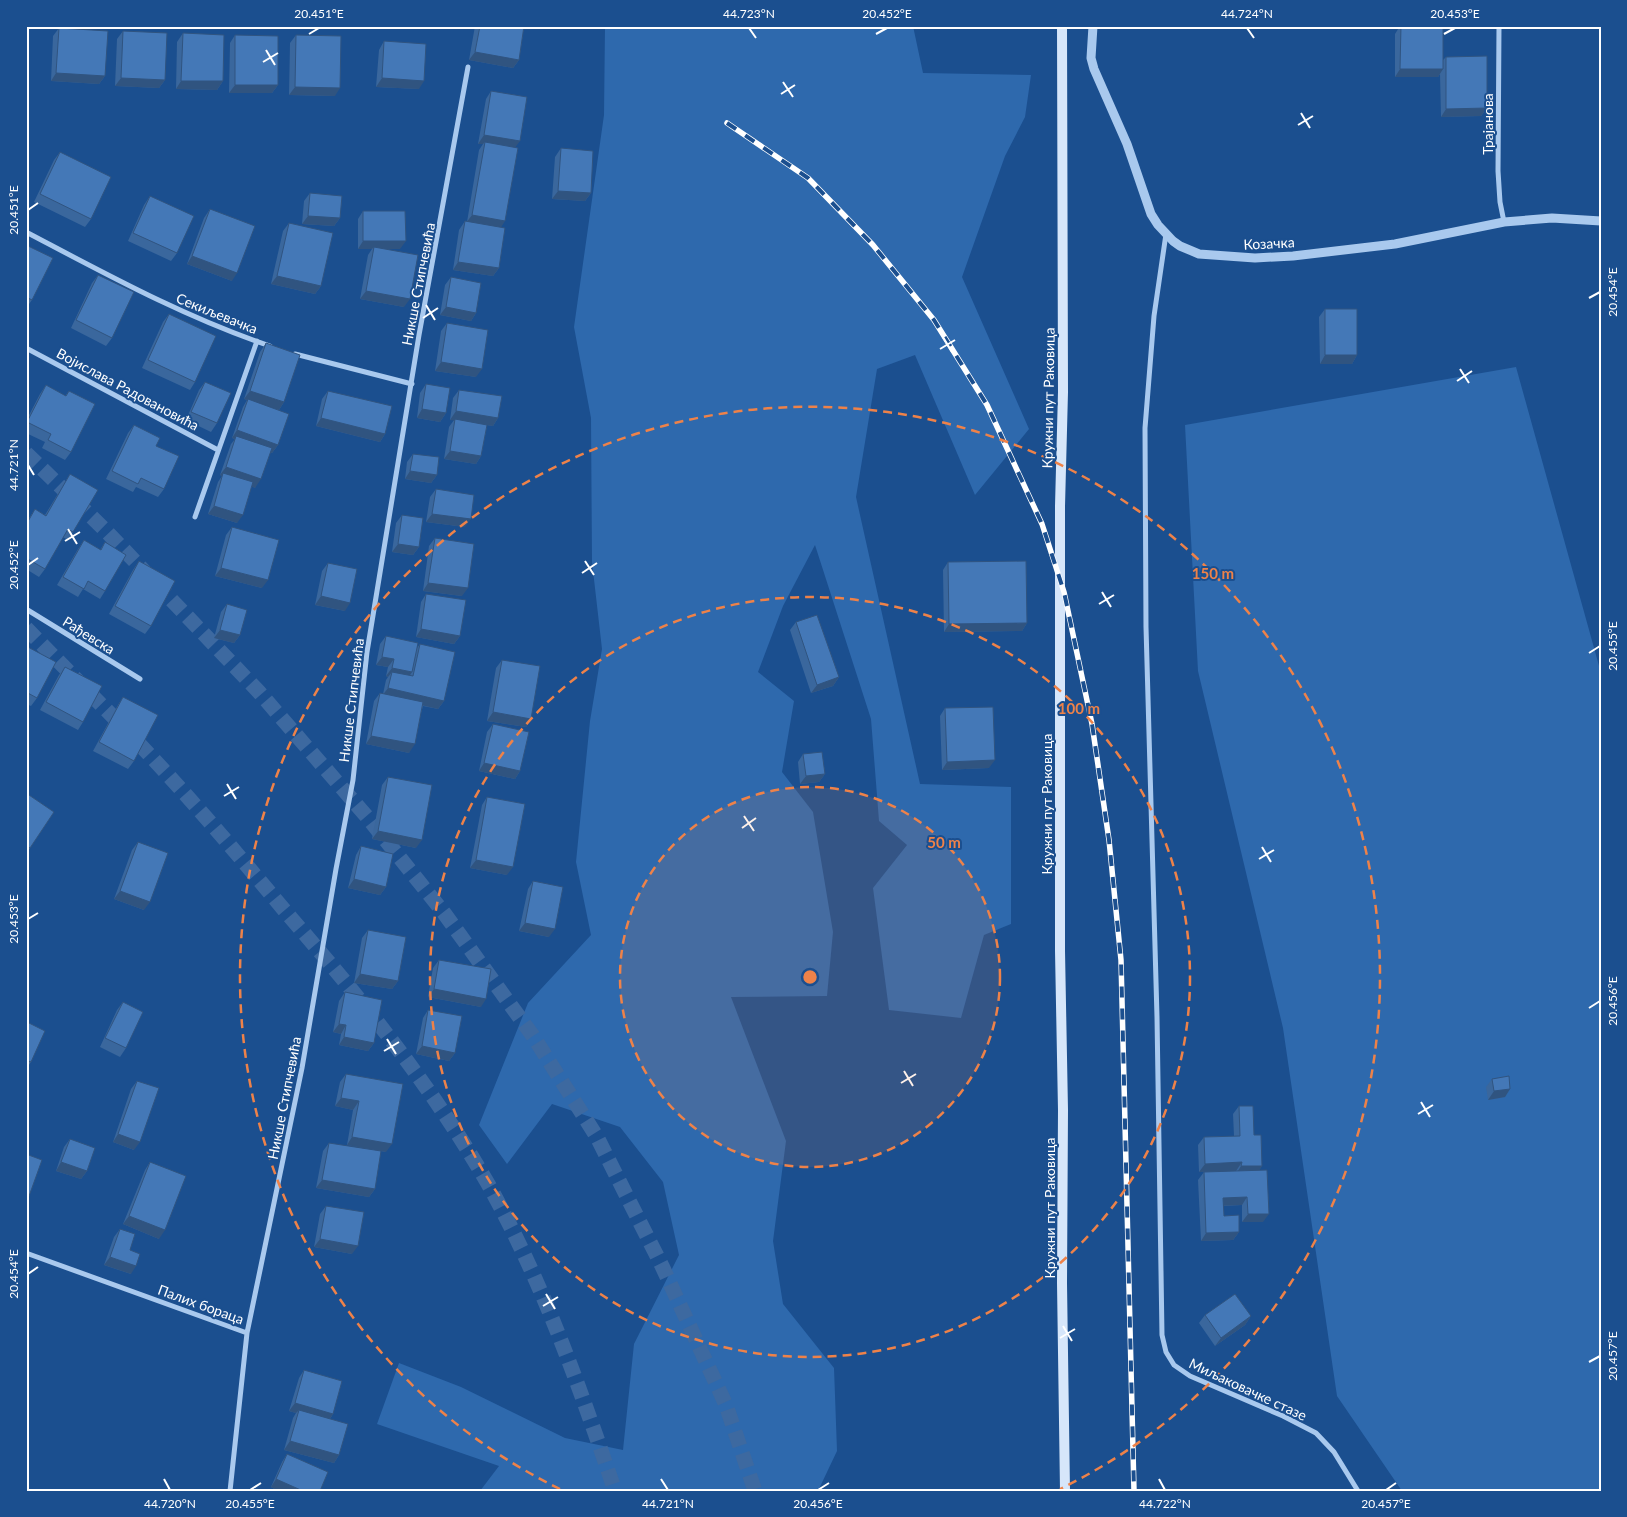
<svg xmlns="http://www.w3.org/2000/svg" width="1627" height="1517" font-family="Lato,sans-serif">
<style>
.green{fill:#2e69ad}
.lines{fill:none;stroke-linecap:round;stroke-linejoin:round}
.motorway-tunnel{stroke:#3d69a0;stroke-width:15;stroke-dasharray:15 8;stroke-linecap:butt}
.minor{stroke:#a9c9ee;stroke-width:5}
.tertiary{stroke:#a9c9ee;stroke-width:9}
.secondary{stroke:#d6e6fa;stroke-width:10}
.rail-casing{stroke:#fff;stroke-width:5.5}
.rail{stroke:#1b4f8f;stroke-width:4;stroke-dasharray:11;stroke-linecap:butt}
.wall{fill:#3a679d}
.shaded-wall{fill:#305480}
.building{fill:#4478b7;stroke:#305480}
.ticks{fill:none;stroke:#fff;stroke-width:2}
.ring{fill:none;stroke:#ee8249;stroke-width:2.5;stroke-dasharray:9 6}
.labels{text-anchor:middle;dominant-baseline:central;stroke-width:4;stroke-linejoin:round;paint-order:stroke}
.street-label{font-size:14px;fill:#fff;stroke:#1b4f8f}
.centre{fill:#ee8249;stroke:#1b4f8f;stroke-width:2.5}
.ring-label{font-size:15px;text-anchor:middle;font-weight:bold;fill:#ee8249;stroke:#1b4f8f;stroke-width:4;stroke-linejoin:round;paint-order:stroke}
.neatline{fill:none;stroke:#fff;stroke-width:2}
.ticks-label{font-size:12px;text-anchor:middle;fill:#fff}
</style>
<rect width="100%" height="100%" fill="#1b4f8f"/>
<path class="green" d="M605 26H913L923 73 1031 75 1025 117 1005 156 962 277 1029 429 975 495 915 355 877 369 856 497 920 784 1011 787V924L984 935 961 1018 889 1010 873 888 907 845 879 821 871 719 815 545 783 606 758 672 794 701 782 772 813 812 833 932 827 996 731 997 786 1141 773 1241 783 1304 834 1368 837 1451 818 1491H480L499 1466 377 1424 399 1363 461 1387 565 1438 623 1450 634 1344 679 1255 663 1182 620 1127 552 1104 507 1164 479 1125 528 1003 591 935 576 862 590 721 602 649 592 562 591 418 574 327 604 115Z
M1516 367 1601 673V1491H1402L1337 1396 1283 1028 1198 671 1185 425Z"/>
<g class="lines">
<path class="motorway-tunnel" d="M26 453 107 532 259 692 368 818 444 913 533 1036 597 1137 662 1266 726 1405 755 1491
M26 628C76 680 129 731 177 785 216 828 253 873 291 918 363 1001 432 1087 487 1182 542 1280 579 1385 615 1491"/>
<path class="minor" d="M1499 26 1498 171 1500 202 1504 222
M26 232C106 274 184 317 270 346
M1166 234 1154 316 1145 428 1146 627 1157 1017 1162 1335 1166 1352 1174 1365 1190 1376 1283 1416 1316 1433 1334 1452 1358 1491
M26 348 218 450
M295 354 412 384
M195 517 257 341
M26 609 140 679
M26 1253 247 1333
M230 1491 247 1333 302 1068 336 869 353 780 367 652 419 335 468 67"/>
<path class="tertiary" d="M1093 26 1091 58 1094 69 1127 144 1151 214 1158 225 1173 241 1180 246 1199 254 1255 258 1293 256 1395 244 1504 222 1552 218 1601 221"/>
<path class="secondary" d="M1062 26 1063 392 1060 506V951L1063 1110 1062 1283 1065 1491"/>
<defs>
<path id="rail" d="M727 123 808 178 873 245 934 320 987 405 1042 524 1064 592 1092 724 1109 840 1121 960 1134 1491"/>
</defs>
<use href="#rail" class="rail-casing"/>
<use href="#rail" class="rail"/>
</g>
<path class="wall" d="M475 26H524L519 60 513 68 469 60Z
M1400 26 1443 60 1446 57 1487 108 1481 116 1441 117 1440 74 1438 77H1395V34Z
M59 28 105 76 99 84 51 81 53 36Z
M123 31 165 80 159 88 115 86 117 39Z
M183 33 223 81 217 90 176 89 177 42Z
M235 35 278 85 272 93H229L230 43Z
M296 35 335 96 289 95 290 43Z
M384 41 419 89 376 87 379 50Z
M491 91 515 148 501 227 499 268 493 276 453 270 459 230 465 221 467 222 479 150 483 144H478L486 99Z
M561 148 591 193 585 201 552 199 555 157Z
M60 152 91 219 85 227 34 202 54 160Z
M310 193 340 218 334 226 302 224 304 201Z
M150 196 177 253 171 261 128 241 144 205Z
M210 209 232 281 187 264 204 218Z
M363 211 400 249H388L404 307 360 299 368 255 372 249H358V219Z
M289 223 321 286 315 294 271 284 283 231Z
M26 245 32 300 26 308Z
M98 275 112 338 106 346 71 328 92 283Z
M451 277 476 313 471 321 440 315 445 285Z
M1325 309 1357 355 1352 364H1320L1319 317Z
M169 314 195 382 190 390 142 368 163 322Z
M447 323 476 377 435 371 441 331Z
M266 343 284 402 279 410 278 445 272 453 270 452 255 488 252 486 237 523 208 514 218 482 222 476 220 475 231 444 235 439 232 438 243 407 247 400 244 399 260 352Z
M205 382 217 423 211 432 186 420 199 390Z
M426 384 446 413 440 422 417 418 420 393Z
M46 385 65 396 69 391 71 452 65 460 42 448 45 442 26 433V421L40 394Z
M459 390 498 418 493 426 487 425 481 456 476 464 444 459 449 427 454 420H450L453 398Z
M328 391 385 434 380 442 316 426 322 399Z
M134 425 164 489 158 497 136 487 133 492 106 479 128 433Z
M413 454 437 475 431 483 405 479 407 462Z
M70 474 73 532 68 540 63 537 45 569 39 577 26 569V523L35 509 45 515Z
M436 489 465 527 426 522 430 497Z
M402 515 419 547 413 555 392 552 396 523Z
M232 527 262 588 215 576 226 535Z
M435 538 462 596 423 591 429 546Z
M84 540 100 550 105 542V591L100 599 83 589 78 597 57 585 78 549Z
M139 561 151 626 145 634 109 614 133 570Z
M948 562 1027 623 1022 631 944 632 943 570Z
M328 563 345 611 315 605 322 571Z
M426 594 460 636 454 644 416 637 421 602Z
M227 604 240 635 234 643 214 638 221 612Z
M796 622 839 677 833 686 811 693 790 630Z
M386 636 417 648 420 644 444 701 438 709 423 706 409 753 366 744 374 701 380 693 383 694 386 680 388 677 386 676 388 667 376 665 380 644Z
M26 646 37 698 31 706 26 704Z
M502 660 531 719 526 727 487 721 496 668Z
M65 667 83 722 78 730 40 710 59 675Z
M123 697 134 761 128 769 93 751 118 705Z
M945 708 989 768 942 770 940 716Z
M493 724 520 771 515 779 479 771 487 732Z
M803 754 825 774 819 782 800 784 798 762Z
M388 777 416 848 372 839 382 785Z
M26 793 54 812 26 854Z
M487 797 507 875 470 868 482 805Z
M138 842 144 910 114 899 132 850Z
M361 846 386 887 380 895 348 888 356 855Z
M533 881 549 937 519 931 528 889Z
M368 930 398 981 392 989 354 983 362 938Z
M439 960 481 1007 428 997 433 968Z
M345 992 374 1043 368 1051 339 1045 341 1034 333 1032 339 1001Z
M123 1002 126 1048 120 1057 100 1047 117 1010Z
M428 1010 455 1053 449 1061 416 1054 423 1018Z
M26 1023 31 1062 26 1069Z
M346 1074 386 1152 347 1145 353 1110 335 1106 340 1082Z
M1492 1079 1510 1089 1505 1097 1488 1100 1486 1087Z
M137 1081 134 1150 113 1142 131 1089Z
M1239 1106 1254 1135 1262 1166 1259 1170 1263 1222H1242V1205L1224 1206V1216L1239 1232 1233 1240 1201 1241 1198 1180 1204 1172 1236 1171 1199 1172 1198 1145 1204 1137 1234 1136 1233 1114Z
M70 1139 87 1171 81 1179 56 1171 64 1147Z
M329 1143 375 1189 369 1197 316 1188 323 1151Z
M150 1162 159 1239 123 1224 145 1170Z
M326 1206 352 1254 314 1247 320 1214Z
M120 1229 130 1250 131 1274 104 1265 114 1237Z
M1205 1315 1251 1316 1245 1325 1215 1346 1199 1323Z
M304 1370 333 1414 330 1419 339 1455 334 1463 284 1450 293 1418 296 1413 289 1411 299 1378Z
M287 1454 320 1491H278L271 1487 282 1462Z"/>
<path class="shaded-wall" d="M475 52 519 60 513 68 469 60Z
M1400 69H1443L1438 77H1395Z
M56 73 105 76 99 84 51 81Z
M121 78 165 80 159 88 115 86Z
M382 78 424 81 419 89 376 87Z
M181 81H223L217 90 176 89Z
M235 85H278L272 93H229Z
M295 87 340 88 335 96 289 95Z
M1487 108 1481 116 1441 117 1446 109Z
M484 135 520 141 514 149 485 142 483 144H478Z
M558 191 591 193 585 201 552 199Z
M472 215 505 221 500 229 466 223Z
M308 216 340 218 334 226 302 224Z
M363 241H406L400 249H373L374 247 372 249H358Z
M192 256 237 273 232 281 187 264Z
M458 262 499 268 493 276 453 270Z
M277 276 321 286 315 294 271 284Z
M366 291 410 299 404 307 360 299Z
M446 307 476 313 471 321 440 315Z
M1325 355H1357L1352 364H1320Z
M441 362 482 369 476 377 435 371Z
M250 391 284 402 279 410 244 399Z
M422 409 446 413 440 422 417 418Z
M456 411 498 418 493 426 450 420Z
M321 418 385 434 380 442 316 426Z
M237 430 278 445 272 453 235 439 236 436 235 439 232 438Z
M450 451 481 456 476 464 444 459Z
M226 467 261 479 255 488 223 476V473L222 476 220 475Z
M410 471 437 475 431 483 405 479Z
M214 506 243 515 237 523 208 514Z
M432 514 471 519 465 527 426 522Z
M398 544 419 547 413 555 392 552Z
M221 568 268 580 262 588 215 576Z
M428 583 468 588 462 596 423 591Z
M321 596 350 603 345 611 315 605Z
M1027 623 1022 631 944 632 949 624Z
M421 629 460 636 454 644 416 637Z
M220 630 240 635 234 643 214 638Z
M382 657 394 659 388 667 376 665Z
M392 668 412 672 407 680 392 672 388 677 386 676Z
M839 677 833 686 811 693 817 685Z
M388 688 444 701 438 709 382 696Z
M493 712 531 719 526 727 487 721Z
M371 736 415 744 409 753 366 744Z
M995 760 989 768 942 770 947 762Z
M484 763 520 771 515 779 479 771Z
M825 774 819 782 800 784 806 776Z
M378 831 422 840 416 848 372 839Z
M476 860 513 867 507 875 470 868Z
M354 879 386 887 380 895 348 888Z
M120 891 150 902 144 910 114 899Z
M525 923 555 929 549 937 519 931Z
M360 974 398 981 392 989 354 983Z
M434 989 486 999 481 1007 428 997Z
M339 1024 346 1025 341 1034 333 1032Z
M344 1037 374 1043 368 1051 339 1045Z
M422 1046 455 1053 449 1061 416 1054Z
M1510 1089 1505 1097 1488 1100 1494 1091Z
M341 1098 359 1101 353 1110 335 1106Z
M118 1134 140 1142 134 1150 113 1142Z
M352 1137 392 1144 386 1152 347 1145Z
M61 1162 87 1171 81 1179 56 1171Z
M1242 1162 1236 1171 1199 1172 1205 1164Z
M1241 1166H1262L1257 1174H1236Z
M322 1180 375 1189 369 1197 316 1188Z
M1247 1197 1242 1205 1218 1206 1223 1198Z
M1248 1214H1269L1263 1222H1242Z
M129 1216 165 1230 159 1239 123 1224Z
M1239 1232 1233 1240 1201 1241 1206 1233Z
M320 1239 358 1246 352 1254 314 1247Z
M110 1257 136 1266 131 1274 104 1265Z
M1251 1316 1245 1325 1215 1346 1221 1338Z
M295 1403 333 1414 328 1422 299 1410 296 1413 289 1411Z
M290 1441 339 1455 334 1463 284 1450Z
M276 1479 303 1491H278L271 1487Z"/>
<path class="building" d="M480 26H524L519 60 475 52Z
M1401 26H1443V69H1400Z
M59 28 108 31 105 76 56 73Z
M123 31 167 33 165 80 121 78Z
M183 33 224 35 223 81H181Z
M235 35 278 36V85H235Z
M296 35 341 36 340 88 295 87Z
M384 41 426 44 424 81 382 78Z
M1487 56V108L1446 109V57Z
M491 91 527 97 520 141 484 135Z
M485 142 518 148 505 221 472 215Z
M561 148 593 151 591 193 558 191Z
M60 152 111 177 91 219 40 194Z
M310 193 342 196 340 218 308 216Z
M150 196 194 216 177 253 133 233Z
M210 209 255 226 237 273 192 256Z
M363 211H405L406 241H363Z
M465 221 505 228 499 268 458 262Z
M289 223 333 233 321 286 277 276Z
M26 245 53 258 32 300 26 297Z
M374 247 418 255 410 299 366 291Z
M98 275 134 292 112 338 76 320Z
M451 277 481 283 476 313 446 307Z
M1325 309H1357V355H1325Z
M169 314 216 336 195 382 148 360Z
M447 323 488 330 482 369 441 362Z
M266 343 300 355 284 402 250 391Z
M205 382 231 393 217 423 191 412Z
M426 384 450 388 446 413 422 409Z
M46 385 66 396 69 391 95 404 71 452 48 440 51 434 27 422Z
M459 390 502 396 498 418 456 411Z
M328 391 392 406 385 434 321 418Z
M248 399 289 414 278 445 237 430Z
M455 419 487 425 481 456 450 451Z
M134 425 160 438 156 446 179 456 164 489 141 478 138 484 112 471Z
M236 436 272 448 261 479 226 467Z
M413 454 439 457 437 475 410 471Z
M223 473 253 482 243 515 214 506Z
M70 474 98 490 73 532 68 529 45 569 26 558V525L35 509 46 516Z
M436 489 474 495 471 519 432 514Z
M402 515 423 518 419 547 398 544Z
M232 527 279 540 268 580 221 568Z
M435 538 474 544 468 588 428 583Z
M84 540 101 550 105 542 126 555 105 591 88 581 84 589 63 577Z
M139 561 175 581 151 626 115 606Z
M1026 561 1027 623 949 624 948 562Z
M328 563 357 569 350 603 321 596Z
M426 594 466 600 460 636 421 629Z
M227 604 247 610 240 635 220 630Z
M817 615 839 677 817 685 796 622Z
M386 636 418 643 412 672 392 668 394 659 382 657Z
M420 644 455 652 444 701 388 688 392 672 413 676Z
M26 646 56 662 37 698 26 692Z
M502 660 540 666 531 719 493 712Z
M65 667 102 686 83 722 46 702Z
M380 693 423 702 415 744 371 736Z
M123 697 158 715 134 761 99 742Z
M993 707 995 760 947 762 945 708Z
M493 724 529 732 520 771 484 763Z
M822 752 825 774 806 776 803 754Z
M388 777 432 785 422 840 378 831Z
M26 793 54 812 30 848 26 845Z
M487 797 525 804 513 867 476 860Z
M138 842 168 853 150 902 120 891Z
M361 846 393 854 386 887 354 879Z
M533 881 563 887 555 929 525 923Z
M368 930 406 937 398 981 360 974Z
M439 960 491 969 486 999 434 989Z
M345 992 382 1000 374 1043 344 1037 346 1025 339 1024Z
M123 1002 143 1012 126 1048 105 1038Z
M428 1010 462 1016 455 1053 422 1046Z
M27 1022 45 1031 31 1062 26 1060V1024Z
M346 1074 403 1084 392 1144 352 1137 359 1101 341 1098Z
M1509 1076 1510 1089 1494 1091 1492 1079Z
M137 1081 159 1088 140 1142 118 1134Z
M1239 1106H1253L1254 1135H1261L1262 1166H1241L1242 1162 1205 1164 1204 1137 1240 1136Z
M70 1139 95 1148 87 1171 61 1162Z
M329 1143 381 1151 375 1189 322 1180Z
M26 1154 42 1160 28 1199H26Z
M150 1162 186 1176 165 1230 129 1216Z
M1267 1170 1269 1214H1248L1247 1197 1223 1198 1224 1216 1239 1215V1232L1206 1233 1204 1172Z
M326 1206 364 1212 358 1246 320 1239Z
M120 1229 135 1234 130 1250 140 1254 136 1266 110 1257Z
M1235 1294 1251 1316 1221 1338 1205 1315Z
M304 1370 342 1381 333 1414 295 1403Z
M299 1410 348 1424 339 1455 290 1441Z
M287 1454 328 1472 320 1491H303L276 1479Z"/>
<path class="ticks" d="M749 28 756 38M1247 28 1254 38M309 34 319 28M876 34 887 28M1444 34 1455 28M266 50 275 65M263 62 278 53M783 82 793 97M781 94 795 85M1301 113 1310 128M1298 125 1313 116M28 210 38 203M1589 298 1600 292M426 305 435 320M423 318 438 308M943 337 952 352M940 349 955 340M1460 369 1469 383M1457 381 1472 371M28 465 34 475M68 529 77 544M65 541 80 532M585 561 594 575M28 565 38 558M582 573 597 563M1102 592 1111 607M1099 604 1114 595M1589 653 1600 646M227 784 236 799M224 796 239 787M744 816 754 831M742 828 756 818M1262 847 1271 862M1259 859 1274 850M28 919 38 913M1589 1008 1600 1001M387 1039 396 1054M384 1051 399 1042M904 1071 913 1086M901 1083 916 1074M1421 1102 1430 1117M1418 1114 1433 1105M28 1274 38 1267M546 1294 555 1309M543 1306 558 1297M1063 1326 1072 1341M1060 1338 1075 1329M1589 1362 1600 1356M164 1479 170 1490M661 1479 668 1490M1159 1479 1165 1490M250 1490 261 1483M818 1490 829 1483M1386 1490 1396 1483"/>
<circle cx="810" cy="977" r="190" fill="#ee8249" fill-opacity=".12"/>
<g class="ring">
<circle cx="810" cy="977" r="190"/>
<circle cx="810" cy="977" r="380"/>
<path d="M560 1489A570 570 0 1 1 1060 1489"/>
</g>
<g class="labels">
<g class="street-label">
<text transform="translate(1487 124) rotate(-90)">Трајанова</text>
<text transform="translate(1269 243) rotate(-3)">Козачка</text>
<text transform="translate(418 284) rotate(-79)">Никше Стипчевића</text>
<text transform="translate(217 313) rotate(22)">Секиљевачка</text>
<text transform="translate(128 389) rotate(28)">Војислава Радовановића</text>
<text transform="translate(1048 398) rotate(-89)">Кружни пут Раковица</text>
<text transform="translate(89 635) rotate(32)">Рађевска</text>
<text transform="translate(351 700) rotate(-83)">Никше Стипчевића</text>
<text transform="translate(1046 804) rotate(-90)">Кружни пут Раковица</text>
<text transform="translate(284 1098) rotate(-79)">Никше Стипчевића</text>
<text transform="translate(1049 1208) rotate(-90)">Кружни пут Раковица</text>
<text transform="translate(201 1304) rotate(20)">Палих бораца</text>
<text transform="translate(1248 1389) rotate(25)">Миљаковачке стазе</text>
</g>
</g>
<circle cx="810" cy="977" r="8" class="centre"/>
<g class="ring-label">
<text x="1213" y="579">150 m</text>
<text x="1079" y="714">100 m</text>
<text x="944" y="848">50 m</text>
</g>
<rect width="1627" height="1517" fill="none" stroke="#1b4f8f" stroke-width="55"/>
<rect x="28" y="28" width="1572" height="1462" class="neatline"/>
<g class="ticks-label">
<text x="319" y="18">20.451°E</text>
<text x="749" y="18">44.723°N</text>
<text x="887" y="18">20.452°E</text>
<text x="1247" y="18">44.724°N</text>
<text x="1455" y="18">20.453°E</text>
<text transform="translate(14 210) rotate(-90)" y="4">20.451°E</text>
<text transform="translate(1613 292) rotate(-90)" y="4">20.454°E</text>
<text transform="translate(14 465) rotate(-90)" y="4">44.721°N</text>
<text transform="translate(14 565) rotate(-90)" y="4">20.452°E</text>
<text transform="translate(1613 646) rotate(-90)" y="4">20.455°E</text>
<text transform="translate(14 919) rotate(-90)" y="4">20.453°E</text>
<text transform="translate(1613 1001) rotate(-90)" y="4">20.456°E</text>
<text transform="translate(14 1274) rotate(-90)" y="4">20.454°E</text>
<text transform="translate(1613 1356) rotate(-90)" y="4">20.457°E</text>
<text x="170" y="1508">44.720°N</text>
<text x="250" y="1508">20.455°E</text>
<text x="668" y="1508">44.721°N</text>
<text x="818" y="1508">20.456°E</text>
<text x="1165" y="1508">44.722°N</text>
<text x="1386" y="1508">20.457°E</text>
</g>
</svg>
